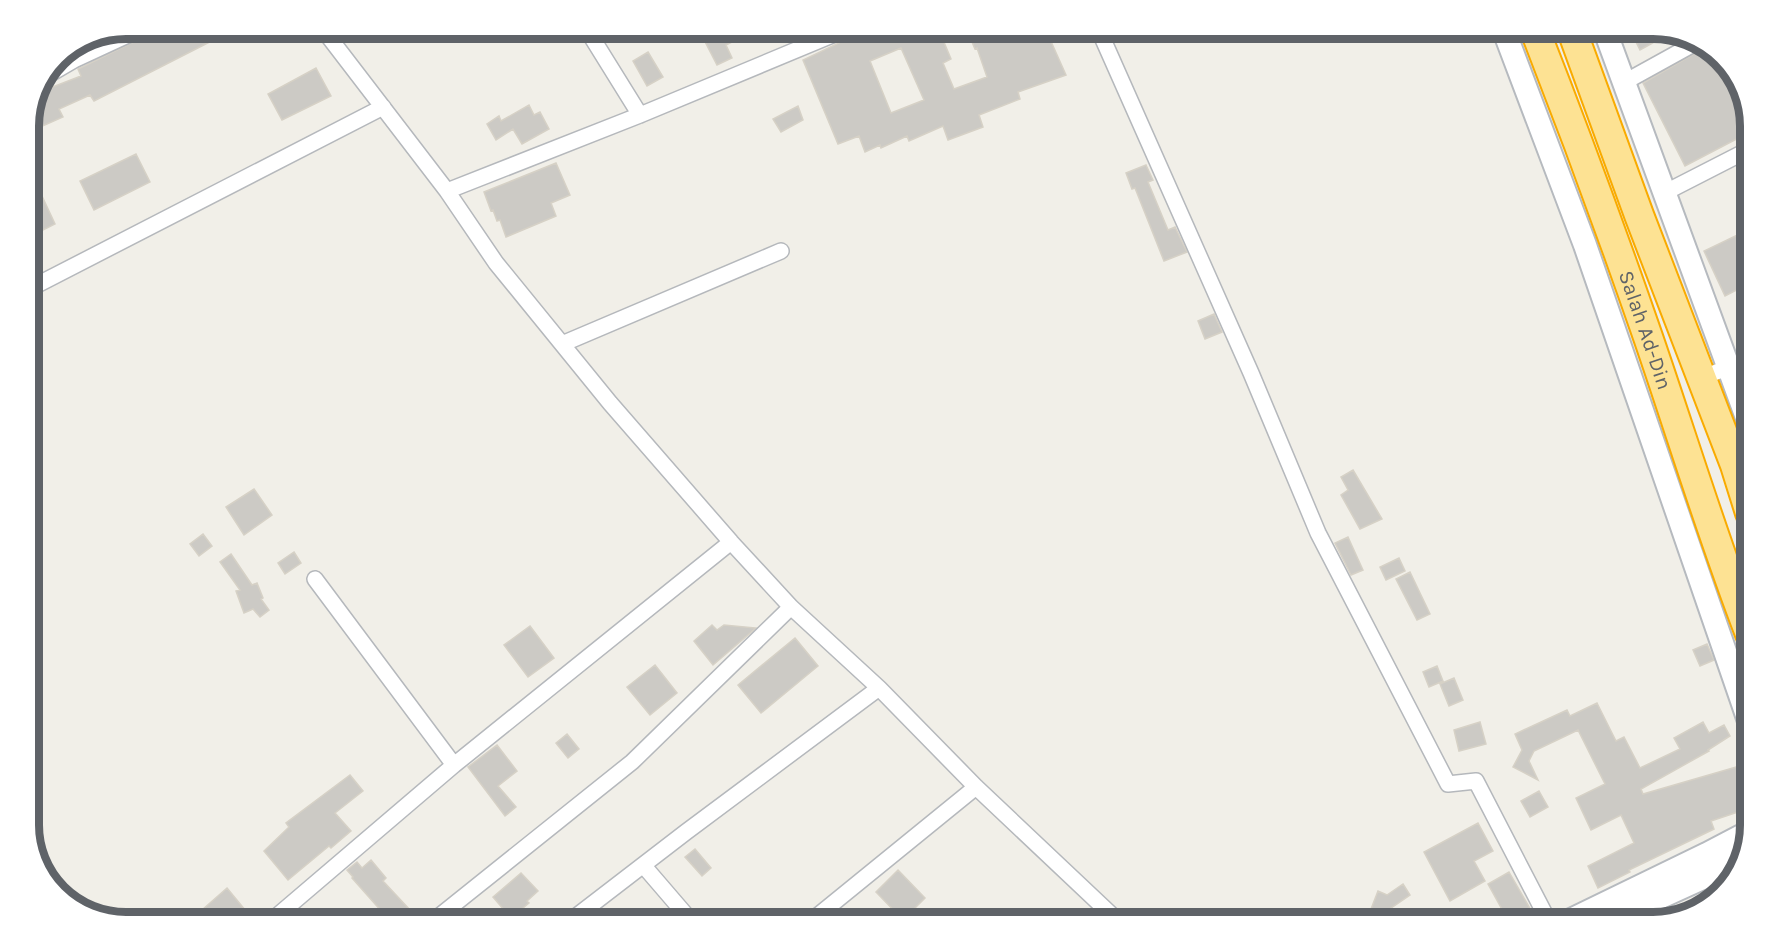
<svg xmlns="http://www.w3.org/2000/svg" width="1779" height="951" font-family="Karla,sans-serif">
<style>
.building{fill:#cccac5;stroke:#d6d1c6;stroke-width:1.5;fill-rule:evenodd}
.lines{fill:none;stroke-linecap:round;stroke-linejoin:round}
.street-casing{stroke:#b5b8bc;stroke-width:18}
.secondary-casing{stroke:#b6babf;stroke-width:26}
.highway-casing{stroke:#f9ab00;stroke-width:32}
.street{stroke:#fff;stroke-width:15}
.secondary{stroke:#fff;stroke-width:22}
.highway{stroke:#fde293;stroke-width:28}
.labels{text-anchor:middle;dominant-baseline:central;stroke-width:4.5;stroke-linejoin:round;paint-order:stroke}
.street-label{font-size:21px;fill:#5f6368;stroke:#fff}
.rim{fill:none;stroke:#5f6368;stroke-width:8}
</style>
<rect width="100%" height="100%" fill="#f1efe8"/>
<path class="building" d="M162 28H237L94 101 90 95 59 109 63 117 38 128 32 114 42 91 81 76 78 69Z
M698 28H759L726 45 732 58 717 65Z
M860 28H938L951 59 943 63 954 89 987 77 977 48 975 49 966 28H1045L1066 75 1018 92 1020 99 979 115 983 127 948 140 943 126 909 141 907 136 881 148 880 145 865 152 859 136 838 144 803 60 862 32ZM901 48 924 100 891 113 870 61Z
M1629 28H1653L1671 33 1640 50Z
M1706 47 1734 72 1750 120V132L1685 166 1643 83Z
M648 52 663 77 647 86 633 61Z
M316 68 331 96 282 120 268 94Z
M529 105 534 115 540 112 549 129 522 144 513 129 496 140 487 124 499 116 501 121Z
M798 106 803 120 781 132 773 119Z
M136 154 150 182 94 210 80 181Z
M556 163 570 195 551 203 556 216 506 237 500 220 497 221 493 210 491 211 484 192Z
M1146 165 1153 180 1148 182 1168 230 1175 227 1187 252 1164 261 1135 188 1132 189 1126 173Z
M42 196 55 224 29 237V203Z
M1750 229V283L1725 296 1704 251Z
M1214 314 1222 332 1205 339 1198 321Z
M1353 470 1382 519 1360 529 1341 495 1348 490 1341 477Z
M254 489 272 515 244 535 226 507Z
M203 534 212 546 199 556 190 544Z
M1348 537 1363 570 1351 575 1335 543Z
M294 552 301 563 285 574 278 563Z
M231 554 252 585 257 583 263 598 261 599 269 610 260 617 253 609 244 613 236 591 240 590 220 562Z
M1399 558 1405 571 1386 580 1380 567Z
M1410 572 1430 614 1417 620 1396 579Z
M712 625 717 630 724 625 756 628 713 665 694 641Z
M530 626 554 658 528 677 504 645Z
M795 638 818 666 761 713 738 685Z
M1707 644 1714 660 1700 666 1693 650Z
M655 665 677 693 650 715 627 687Z
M1437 666 1443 681 1429 687 1423 672Z
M1454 678 1463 700 1449 706 1440 684Z
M1597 703 1616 741 1624 737 1640 768 1680 749 1674 738 1703 722 1709 733 1724 725 1730 736 1708 750 1709 751 1641 789 1643 794 1750 763V808L1711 821 1714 829 1629 870 1630 872 1598 888 1588 866 1634 843 1621 815 1591 830 1576 798 1605 784 1578 730 1534 751 1529 761 1538 780 1513 767 1522 750 1515 734 1567 710 1570 716Z
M1480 722 1486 744 1459 751 1454 730Z
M567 734 579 749 568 758 556 743Z
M497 745 517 771 498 786 516 807 505 816 468 767Z
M350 775 363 791 335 813 351 831 331 848 329 846 288 880 264 851 289 827 286 823Z
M1539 791 1548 807 1530 817 1521 801Z
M1478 823 1493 851 1474 861 1485 881 1450 901 1424 852Z
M695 849 711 868 702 876 685 857Z
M371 860 386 878 383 881 410 910 396 922H391L352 878 353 877 347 870 357 862 362 868Z
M898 870 925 898 903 920 876 892Z
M1509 872 1532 912 1513 922H1509L1488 884Z
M521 873 538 891 527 901 529 903 511 918 493 897Z
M1729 881 1719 893 1709 903 1704 892Z
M1403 884 1410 895 1384 913 1391 922H1366L1378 891 1387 895Z
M227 888 250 916 243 922H196L206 914 202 910Z"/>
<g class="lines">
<defs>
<path id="street" d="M322 28 447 191 496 263 610 403 731 542 791 607 879 688 976 787 1119 922
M586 28 640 115
M1098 28 1251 373 1318 533 1448 784 1476 781 1549 922
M50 74 74 60 143 28
M1623 83 1699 41
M447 191 640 115 849 28
M1666 192 1750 149
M29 289 383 107
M562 344 781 251
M1701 378 1750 359
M315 579 454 765
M643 865 692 922
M270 922 454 765 731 542
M432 922 632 762 791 607
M569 922 686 832 879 688
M810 922 976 787"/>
<path id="secondary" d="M1503 28 1585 245 1750 724
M1604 28 1750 426
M1567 922 1707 854 1749 832
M1606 922 1742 860"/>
<g id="highway">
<path id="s1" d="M1534 28C1574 130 1612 233 1648 337 1682 436 1712 536 1750 634"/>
<path d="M1571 28 1639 215 1735 465 1750 513"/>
</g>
</defs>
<use href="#street" class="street-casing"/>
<use href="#secondary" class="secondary-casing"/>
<use href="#highway" class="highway-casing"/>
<use href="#street" class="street"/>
<use href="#secondary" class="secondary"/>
<use href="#highway" class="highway"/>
</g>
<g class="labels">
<g class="street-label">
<text stroke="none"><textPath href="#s1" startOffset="322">Salah Ad-Din</textPath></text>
</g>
</g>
<path d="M0 0H1779V951H0ZM126 39H1653A87 87 0 0 1 1740 126V825A87 87 0 0 1 1653 912H126A87 87 0 0 1 39 825V126A87 87 0 0 1 126 39Z" fill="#fff" fill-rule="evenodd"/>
<path class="rim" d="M126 39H1653A87 87 0 0 1 1740 126V825A87 87 0 0 1 1653 912H126A87 87 0 0 1 39 825V126A87 87 0 0 1 126 39Z"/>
</svg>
